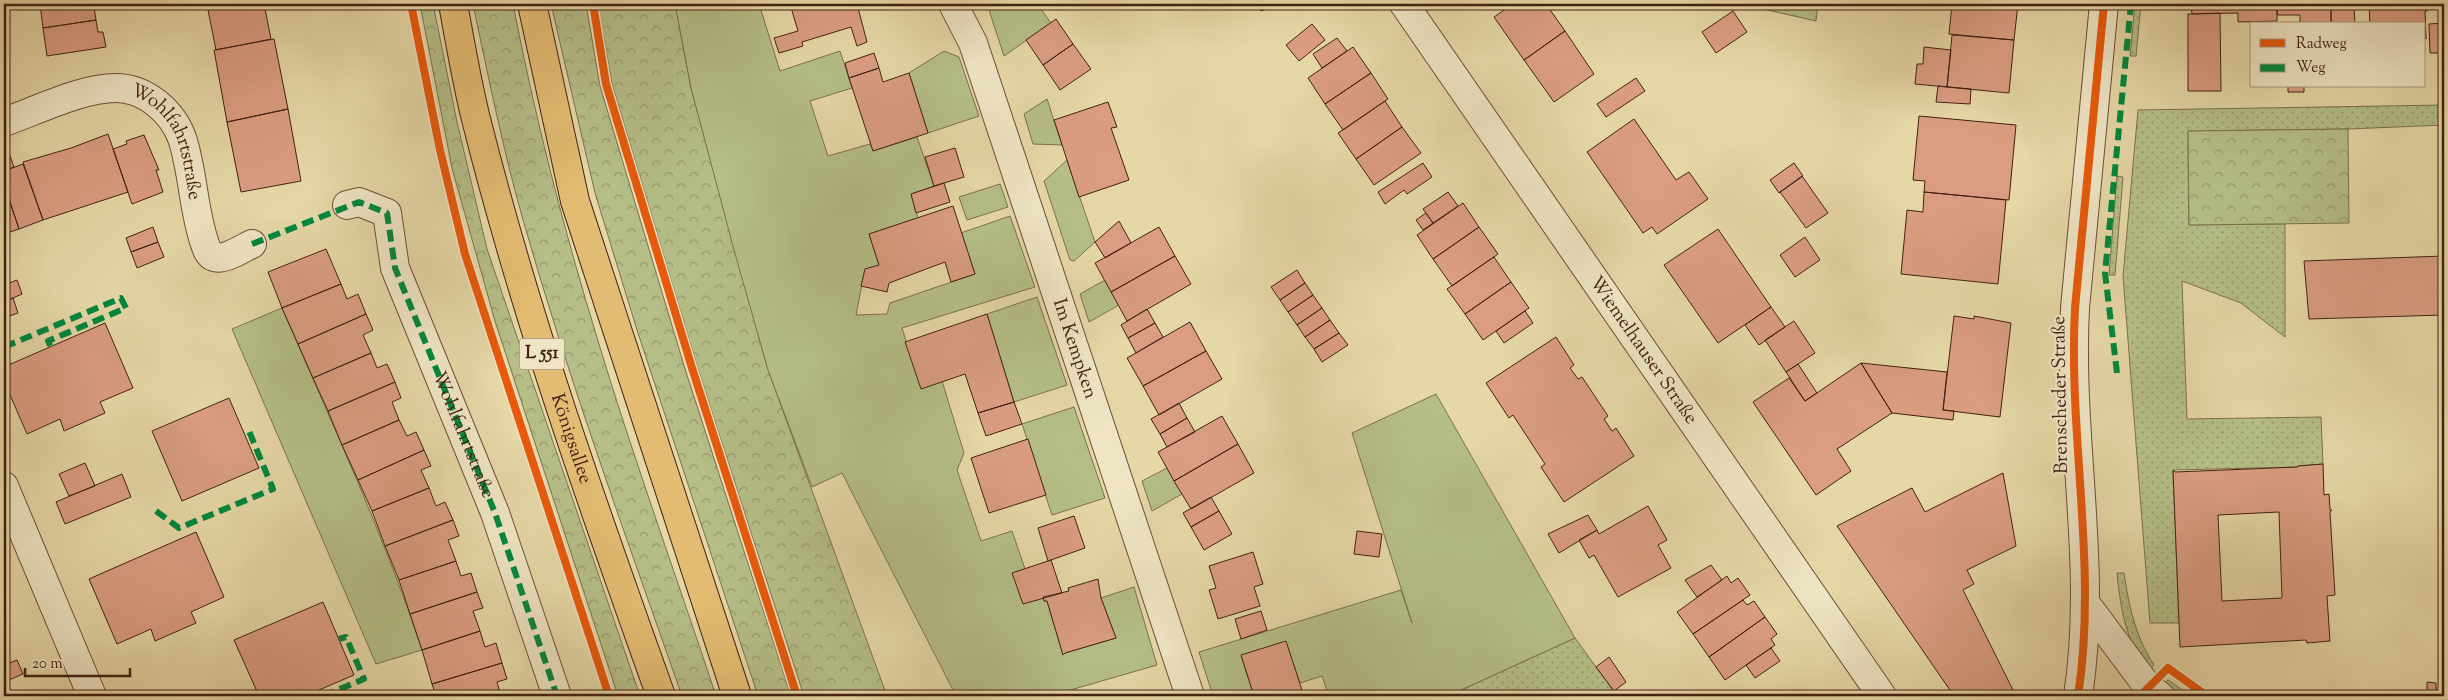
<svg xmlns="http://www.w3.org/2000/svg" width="2448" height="700" font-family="'Sorts Mill Goudy',serif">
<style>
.grass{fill:url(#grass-dots);stroke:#7c704e}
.forest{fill:url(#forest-crowns);stroke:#7c704e}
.garden{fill:#b5be87;stroke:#7c704e}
.building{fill:#da9d82;stroke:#422114;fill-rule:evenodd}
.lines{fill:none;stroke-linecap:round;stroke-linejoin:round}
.minor-casing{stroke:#6b4e38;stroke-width:30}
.tertiary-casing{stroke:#6b4e38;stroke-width:30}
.primary-casing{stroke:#422114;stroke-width:30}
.minor{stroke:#efe5c5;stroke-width:28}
.tertiary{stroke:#efe5c5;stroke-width:28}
.primary{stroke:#e3bc73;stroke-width:28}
.quiet{stroke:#00873e;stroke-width:6;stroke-dasharray:12 6;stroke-linecap:butt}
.cycleway-casing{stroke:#efe5c5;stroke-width:11}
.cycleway{stroke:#e8590c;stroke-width:8}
.labels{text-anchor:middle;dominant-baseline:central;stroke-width:4.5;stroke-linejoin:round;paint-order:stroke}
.shield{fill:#efe5c5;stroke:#765c49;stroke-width:1}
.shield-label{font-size:18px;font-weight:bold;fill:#422114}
.street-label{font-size:19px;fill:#422114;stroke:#efe5c5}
</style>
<defs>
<pattern id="grass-dots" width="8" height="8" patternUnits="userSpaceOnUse" patternTransform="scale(1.25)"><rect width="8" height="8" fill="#b5be87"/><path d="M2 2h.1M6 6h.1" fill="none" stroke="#959a6d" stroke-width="1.8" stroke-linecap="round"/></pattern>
<pattern id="forest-crowns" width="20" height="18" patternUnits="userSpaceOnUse" patternTransform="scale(1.25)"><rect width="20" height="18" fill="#b5be87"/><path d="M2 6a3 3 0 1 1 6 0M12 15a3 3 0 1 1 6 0" fill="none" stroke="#959a6d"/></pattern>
</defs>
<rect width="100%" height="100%" fill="#e6d7a6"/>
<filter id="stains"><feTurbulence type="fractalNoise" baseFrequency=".004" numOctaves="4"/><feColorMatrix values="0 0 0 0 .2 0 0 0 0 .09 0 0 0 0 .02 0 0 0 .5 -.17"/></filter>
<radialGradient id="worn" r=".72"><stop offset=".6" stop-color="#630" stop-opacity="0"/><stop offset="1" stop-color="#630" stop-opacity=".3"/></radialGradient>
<path class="grass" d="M2135 4H2141L2136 56H2130Z
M2444 105V125L2348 129 2188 131 2189 225 2285 224V337L2241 303 2182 281 2187 419 2321 417 2323 464 2298 466V467L2173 470 2179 623H2150L2123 276 2138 110Z
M2117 176 2123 177 2115 275H2109Z
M2117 573H2124C2129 606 2135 636 2154 665L2147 672C2126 638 2121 613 2117 573Z
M1575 638 1617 696H1448Z
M2168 680 2191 696H2176L2161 687Z"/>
<path class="forest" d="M420 4H433L457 122 487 249 640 696H618L495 321 452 168Z
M473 4H513C535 118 564 230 598 341 634 460 677 578 716 696H682C627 539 569 381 523 220 503 149 488 76 473 4Z
M551 4H586L600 86 685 369 791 696H758L637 330 595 193Z
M598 4H675L691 88 768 370 887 696H804L697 366 612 84Z
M1741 4H1818L1816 21Z
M2348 129 2349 223 2189 225 2188 131Z"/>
<path class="garden" d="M675 4H759L780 71 840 51 852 88 810 101 828 156 870 144 873 151 917 137 934 186 911 194 918 218 869 234 879 265 865 269 856 315 887 314 890 303 975 274 961 233 1010 216 1035 287 902 328 921 388 942 381 964 453 957 470 981 541 1012 531 1025 569 1013 573 1043 597 1044 601H1047L1063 655 1065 653 1116 638 1101 598 1134 587 1157 665 1050 696H956L842 473 812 487 768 370 734 250 691 88Z
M987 4H1037L1051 23 1004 56Z
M944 51 959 57 979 116 928 133 909 73Z
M1047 99 1062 145 1033 144 1024 114Z
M1067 160 1095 242 1074 261 1070 260 1044 181Z
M1000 184 1008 207 967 220 959 197Z
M1105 280 1119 305 1089 322 1080 294Z
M1037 297 1067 385 1014 402 987 314Z
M282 308C331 422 383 532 422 650L376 664 232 329Z
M1436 394 1575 638 1448 696H1329L1322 676 1300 683 1286 642 1241 656 1254 696H1213L1199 652 1401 590 1412 623 1352 433Z
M1074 407 1105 498 1052 515 1022 424Z
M1167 468 1182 494 1152 511 1142 481Z"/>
<path class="building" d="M40 4H99L100 6 94 7 96 20 43 28Z
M215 4H264L271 39 216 50 207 5Z
M790 4H857L867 42 857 46 851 27 802 42 803 46 779 53 774 38 798 31Z
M1256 4H1277L1261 11Z
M1513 4H1546L1565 31 1524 60 1494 17Z
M1952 4H2018L2014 40 1949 34Z
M2191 4H2277V21L2238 22V13L2192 14Z
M2277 4H2337V5H2331V24H2300V15H2277Z
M2369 4H2427V11H2425L2426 39 2424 24H2370Z
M2331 5H2354L2355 24H2331Z
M1733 11 1747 32 1716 53 1702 32Z
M2220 13 2221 91H2188V14Z
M1056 19 1073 44 1043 65 1026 40Z
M96 20 98 32H103L106 47 47 56 43 28Z
M2444 23V53H2430L2429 24Z
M1312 24 1325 40 1299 61 1286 45Z
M1565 31 1594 74 1554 102 1524 60Z
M1952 35 2014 40 2009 93 1947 87Z
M1337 38 1347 51 1322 68 1313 54Z
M274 39 288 109 227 122 214 50Z
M1073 44 1091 69 1060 90 1043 65Z
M1353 47 1371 73 1325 104 1308 78Z
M1924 47 1951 50 1947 87 1915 84 1917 64H1923Z
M874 53 879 68 849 78 845 63Z
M879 68 883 82 909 73 928 133 873 151 849 78Z
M1371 73 1388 99 1343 130 1325 104Z
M1636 78 1645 91 1606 117 1597 104Z
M1938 86 1971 89 1970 104 1936 102Z
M2288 86H2304V92H2288Z
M1385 101 1402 127 1356 159 1338 133Z
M1108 102 1117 127 1111 128 1129 180 1079 197 1054 120Z
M288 109 301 181 241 192 227 122Z
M1919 116 2016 125 2009 200 1924 192 1925 181 1913 180Z
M1634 119 1676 180 1689 172 1708 199 1657 234 1652 227 1643 233 1587 152Z
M1402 127 1421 153 1374 185 1356 159Z
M108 134 128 192 43 220 23 162 71 148Z
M144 135 159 170H156L163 192 132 204 113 149 127 144 126 141Z
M955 148 964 177 934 186 925 157Z
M9 153 14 167 4 171V155Z
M1423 163 1432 177 1407 194 1404 190 1385 204 1378 192Z
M1794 163 1803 176 1779 193 1770 180Z
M23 164 43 220 19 229 4 184V171Z
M1802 176 1828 213 1806 228 1780 192Z
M944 183 950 202 916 213 911 194Z
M4 184 19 229 4 234Z
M1448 192 1458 206 1433 223 1423 209Z
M1924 192 2006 200 1998 284 1901 274 1907 210 1923 212Z
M1463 203 1479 227 1433 259 1417 235Z
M953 206 975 274 951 282 945 262 889 283 887 292 861 286 865 269 879 265 869 234Z
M1426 213 1433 223 1423 230 1416 220Z
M1119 221 1131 243 1105 258 1095 242Z
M153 227 158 242 131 252 126 238Z
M1159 227 1175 256 1111 292 1095 263Z
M1479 227 1498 254 1452 286 1433 259Z
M1718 229 1771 307 1718 343 1664 265Z
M1805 237 1820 260 1795 277 1780 255Z
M158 242 164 257 137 268 131 252Z
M326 249 341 284 282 308 268 272Z
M1175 256 1191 284 1127 321 1111 292Z
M2444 256V315L2309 319 2304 261Z
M1494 257 1511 282 1465 314 1447 289Z
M1297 270 1305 283 1280 300 1271 287Z
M17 280 22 294 4 302V285Z
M1511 282 1529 308 1483 340 1465 314Z
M1305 283 1313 295 1288 312 1280 300Z
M341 284 347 299 358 294 366 314 298 344 282 308Z
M1313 295 1322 308 1297 325 1288 312Z
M13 298 18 313 4 318V302Z
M1771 307 1785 327 1759 345 1745 325Z
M1322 308 1330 320 1305 337 1297 325Z
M1147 309 1155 323 1128 338 1121 325Z
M1525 311 1533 323 1504 343 1496 331Z
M366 314 373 330 363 335 371 353 313 378 298 344Z
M987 314 1014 402 978 413 965 374 921 389 905 342Z
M1954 316 1974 319V316L2011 323 2000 417 1943 410Z
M1330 320 1339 333 1314 349 1305 337Z
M1794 321 1815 353 1786 372 1765 340Z
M1190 322 1206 351 1143 386 1127 358Z
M105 323 133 388 100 402 105 413 64 431 60 419 27 434 4 381V367Z
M1155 323 1163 337 1136 353 1128 338Z
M1339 333 1348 345 1322 362 1314 349Z
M1556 337 1574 365 1570 368 1578 379 1582 377 1608 416 1604 419 1612 431 1616 428 1634 456 1564 502 1541 467 1545 464 1513 415 1509 418 1486 383Z
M1206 351 1222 379 1159 415 1143 386Z
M371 353 377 368 387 364 395 382 328 411 313 378Z
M1861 363 1892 413 1837 449 1851 471 1816 495 1753 402 1789 378 1805 401Z
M1861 363 1947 372 1943 410 1954 411 1953 420 1892 413Z
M1798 364 1817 393 1805 401 1786 372Z
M395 382 401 398 392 402 399 420 342 445 328 411Z
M229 398 259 468 182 501 152 431Z
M1014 402 1022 424 986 436 978 413Z
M1179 403 1187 418 1160 434 1151 419Z
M1222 416 1238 444 1174 481 1158 452Z
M1187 418 1195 432 1167 447 1160 434Z
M399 420 407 436 416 432 424 450 358 480 342 445Z
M1028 439 1046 495 989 513 971 458Z
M1238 444 1254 473 1191 509 1174 481Z
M424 450 431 466 421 470 429 488 372 511 358 480Z
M85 463 95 486 69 496 59 474Z
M2323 464 2324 495 2329 494 2330 510H2332L2330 512 2335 595 2327 596 2330 641 2307 643 2306 640 2180 647 2173 470 2175 472 2298 467V466ZM2279 512 2282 598 2222 601 2218 515Z
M2003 473 2016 546 1967 570 1974 584 1963 590 2016 696H1954L1837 526 1912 488 1925 512Z
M122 474 131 497 65 524 56 502Z
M429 488 436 506 445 502 453 520 385 546 372 511Z
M1211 497 1219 511 1191 527 1183 513Z
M1648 506 1667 540 1658 545 1671 568 1618 597 1594 555 1589 558 1579 540 1597 530 1599 534Z
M1219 511 1232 534 1204 550 1191 527Z
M1588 515 1597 530 1559 553 1548 534Z
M1074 516 1085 548 1048 561 1038 528Z
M453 520 459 536 448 540 456 561 399 580 385 546Z
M1357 531 1382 534 1379 557 1354 554Z
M196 532 224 597 191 612 196 623 155 641 151 629 117 644 89 579Z
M1253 552 1263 584 1254 587 1260 606 1218 619 1209 590 1216 588 1209 566Z
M1051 560 1062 593 1023 604 1012 573Z
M456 561 461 576 471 573 477 592 410 614 399 580Z
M1711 565 1722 580 1697 597 1685 580Z
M1727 576 1731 583 1738 578 1750 595 1693 634 1677 612Z
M1098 579 1101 598 1116 638 1065 653 1063 655 1047 601H1044L1043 597 1069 591 1068 588Z
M477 592 483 608 473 611 480 631 422 650 410 614Z
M1743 600 1747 605 1754 601 1765 617 1709 657 1693 634Z
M323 602 354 675 305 696H259L234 640Z
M1261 611 1267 630 1241 639 1235 619Z
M1765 617 1777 634 1771 639 1775 645 1725 680 1709 657Z
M480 631 485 647 496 643 502 663 432 684 422 650Z
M1286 641 1304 696H1254L1241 655Z
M1771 648 1780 661 1755 678 1746 665Z
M1609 657 1626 682 1614 691 1596 667Z
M17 660 23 674 4 682V665Z
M502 663 507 679 497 682 501 696H436L432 684Z
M2427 682 2436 683V696H2427Z"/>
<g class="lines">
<defs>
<g id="minor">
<path id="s1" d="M953 4 973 43 1190 696"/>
<path id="s2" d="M1404 4 1882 696"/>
<path id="s3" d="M4 122C36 111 81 88 116 88 145 88 172 111 182 138 193 171 193 208 204 241 206 247 208 255 214 257 224 261 243 248 252 244"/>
<path d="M347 205 359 202 387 213 395 268 495 513 557 696"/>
<path d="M4 486 92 696"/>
</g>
<path id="tertiary" d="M2086 604 2148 687 2160 696
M2078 696C2098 567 2068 438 2075 308L2104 4"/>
<g id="primary">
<path id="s4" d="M453 4C460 41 466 78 475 115 524 312 592 504 661 696"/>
<path d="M532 4 575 201 737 696"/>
</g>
</defs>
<use href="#minor" class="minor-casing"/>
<use href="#tertiary" class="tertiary-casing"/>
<use href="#primary" class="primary-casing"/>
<use href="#minor" class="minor"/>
<use href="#tertiary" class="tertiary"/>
<use href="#primary" class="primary"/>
<g class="quiet">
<path id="s5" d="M252 244 359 202 387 213 395 268 495 513 557 696"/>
<path d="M4 347 121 298 126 308 48 341 51 347"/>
<path d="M2117 373 2105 273 2131 4"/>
<path d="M156 511 179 528 273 489 249 431 244 433"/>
<path d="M323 696 364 679 346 637 339 639"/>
<path d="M2041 696 2043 693 2062 696"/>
</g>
<defs>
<path id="cycleway" d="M411 4 440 150 465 254 609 696
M593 4 606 84 692 368 797 696
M2078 696C2098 567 2068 438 2075 308L2104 4
M2140 696 2168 668 2207 696"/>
</defs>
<use href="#cycleway" class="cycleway-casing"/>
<use href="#cycleway" class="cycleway"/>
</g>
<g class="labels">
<rect class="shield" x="519.5" y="338.5" width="45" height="31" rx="4"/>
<g class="shield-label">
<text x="542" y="354">L 551</text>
</g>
<g class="street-label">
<text stroke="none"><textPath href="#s3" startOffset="201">Wohlfahrtstraße</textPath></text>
<text stroke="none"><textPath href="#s1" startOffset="366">Im Kempken</textPath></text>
<text stroke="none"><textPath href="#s2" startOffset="421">Wiemelhauser Straße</textPath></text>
<text transform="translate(2061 395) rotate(-91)">Brenscheder Straße</text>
<text stroke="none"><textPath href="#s5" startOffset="381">Wohlfahrtstraße</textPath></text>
<text stroke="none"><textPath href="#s4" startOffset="451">Königsallee</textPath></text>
</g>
</g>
<rect width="2448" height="700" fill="none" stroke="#e6d7a6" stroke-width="20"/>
<rect x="5" y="5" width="2438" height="690" fill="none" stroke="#422114" stroke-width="2.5"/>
<rect x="10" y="10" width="2428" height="680" fill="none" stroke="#422114"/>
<rect x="2250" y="22" width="175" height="65" fill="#efe5c5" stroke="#aa977e"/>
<rect x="2260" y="39" width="25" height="8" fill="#e8590c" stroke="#aa977e"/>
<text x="2296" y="48" font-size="15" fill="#422114">Radweg</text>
<rect x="2260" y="64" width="25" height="8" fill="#00873e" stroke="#aa977e"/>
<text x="2296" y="72" font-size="15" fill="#422114">Weg</text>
<path d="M25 668v8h105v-8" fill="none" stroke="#422114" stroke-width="2.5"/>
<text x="32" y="668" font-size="15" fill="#422114" stroke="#efe5c5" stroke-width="4" paint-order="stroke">20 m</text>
<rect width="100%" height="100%" filter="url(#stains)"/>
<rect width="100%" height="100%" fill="url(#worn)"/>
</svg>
